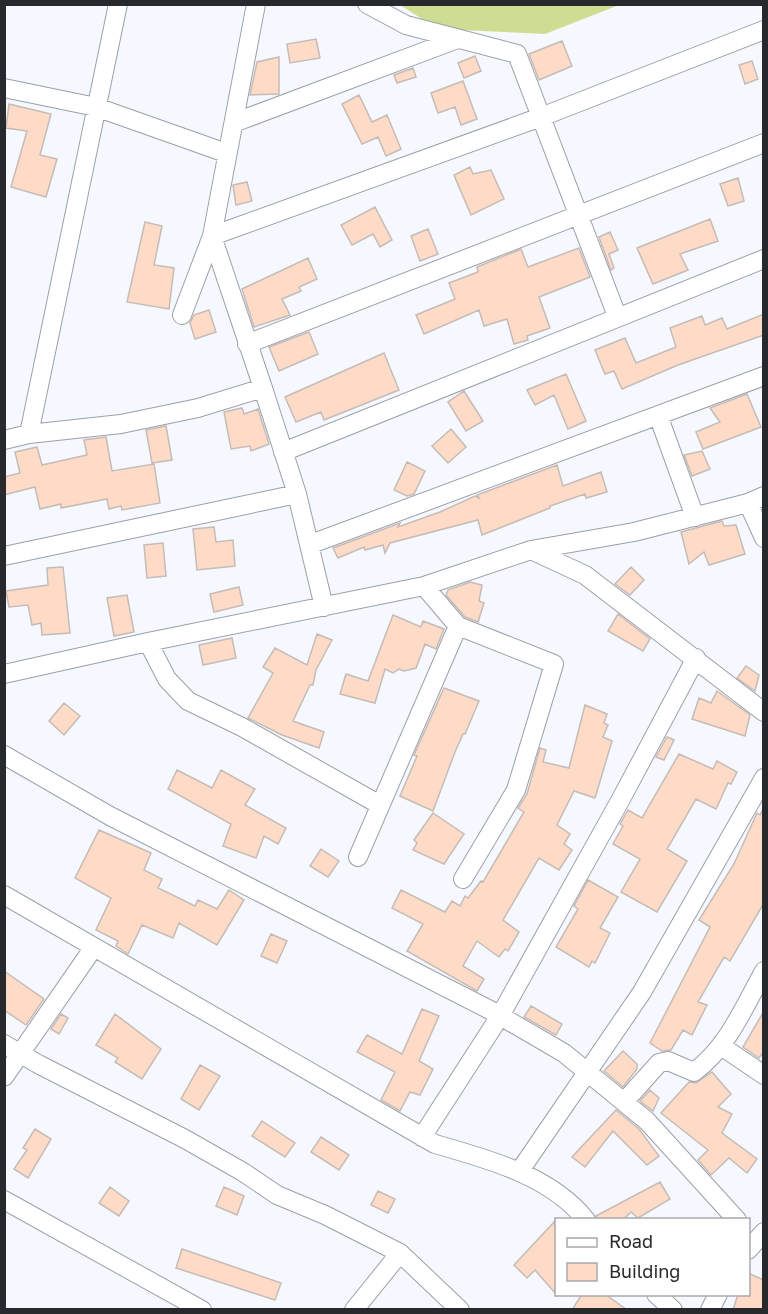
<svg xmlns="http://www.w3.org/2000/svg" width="768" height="1314" font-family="'Golos Text',sans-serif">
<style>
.green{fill:#cedd92}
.building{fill:#fedbc7;stroke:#c6bbb6;stroke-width:1.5}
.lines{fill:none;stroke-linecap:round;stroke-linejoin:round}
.minor-casing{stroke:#9ba0a9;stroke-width:20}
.minor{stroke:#fff;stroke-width:18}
</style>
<rect width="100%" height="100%" fill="#f5f8fe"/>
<path class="green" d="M400 5H619L545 34 438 29Z"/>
<path class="building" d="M316 39 320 58 290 63 287 44Z
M562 41 572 66 539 80 529 54Z
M475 56 481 71 464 78 458 63Z
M279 57V94L250 95 257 62Z
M752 61 758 79 745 84 739 65Z
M413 68 416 77 397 83 394 75Z
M463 81 477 119 461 125 455 107 438 113 431 93Z
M359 95 372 122 387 115 401 149 386 156 378 137 362 144 342 104Z
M9 104 51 114 40 155 57 159 46 197 11 187 27 131 6 128Z
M470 167 473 174 491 170 504 199 471 215 454 175Z
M738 178 744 201 728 206 720 184Z
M247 182 252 201 236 205 233 185Z
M375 207 392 240 380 247 373 234 352 245 341 225Z
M710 219 718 241 680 254 688 270 653 284 637 248Z
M145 222 162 226 154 265 174 268 169 309 127 302Z
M428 229 438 254 420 261 411 236Z
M610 232 618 250 609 254 614 268 611 270 599 237Z
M579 248 590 277 539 297 550 328 527 336 528 340 514 344 507 319 484 326 479 310 424 334 416 315 455 299 449 283 478 272 477 267 521 249 528 267Z
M308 258 317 279 299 287 301 291 282 299 290 315 254 327 242 289Z
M209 310 216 332 195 339 190 323 194 315Z
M764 314V335L678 365 622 389 614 371 605 374 595 350 625 338 636 363 676 347 670 328 702 316 705 325 722 318 727 329Z
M309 332 318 354 279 371 269 347Z
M384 353 399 390 324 420 321 412 296 422 285 397Z
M566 374 586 421 568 429 554 395 535 405 527 390Z
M464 391 483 421 466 431 448 402Z
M747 394 761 427 703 449 696 432 720 422 710 408Z
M242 408 244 414 258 409 269 444 251 451 250 446 231 449 224 412Z
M166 426 172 460 152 463 146 430Z
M451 429 466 447 448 463 432 446Z
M106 437 112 471 154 464 160 503 122 510 121 506 109 509 107 499 61 508V504L40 509 35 487 4 495V477L20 473 15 452 37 447 42 465 87 455 84 440Z
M702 451 710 469 692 476 684 455Z
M407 462 425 471 414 494 407 496 394 490Z
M557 465 563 486 601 472 607 492 586 498 585 494 550 506V508L482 535 478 520 390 543 385 553 383 545 365 550 364 547 338 558 333 548 400 523 398 527 440 512 475 496 479 498 477 495Z
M722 521 724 526 736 525 745 554 709 565 704 552 689 564 681 532Z
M214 527 216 542 233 540 235 566 197 570 193 529Z
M163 543 166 576 147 578 144 545Z
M63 567 70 633 42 635 41 623 32 625 28 605 9 607 6 591 48 585 47 568Z
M631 567 644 580 630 595 615 584Z
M470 582 482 585 479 601 484 603 478 622 465 617 446 595 448 590Z
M239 587 243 605 214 612 210 594Z
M127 595 134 632 114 636 107 598Z
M618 614 650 639 643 651 608 631Z
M393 615 421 627 423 621 444 629 436 649 425 644 416 668 404 671 399 669 393 673 385 669 375 703 340 694 346 674 368 681Z
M317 634 332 640 316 670 313 685H310L293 721 324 732 319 748 282 735 248 718 273 673 263 667 275 648 307 665Z
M232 638 236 658 203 665 199 645Z
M746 666 759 675 755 691 737 678Z
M444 688 479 701 465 734H463L455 752 433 811 400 796 417 756 414 755Z
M717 691 750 715 745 736 692 719 699 698 711 703Z
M64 703 80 716 64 735 49 721Z
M585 705 607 714 604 723 608 725 603 737 612 741 595 798 574 791 557 825 570 834 564 844 572 850 559 870 539 858 503 920 519 932 508 951 505 949 499 957 477 941 463 966 484 979 477 991 407 951 423 924 392 908 401 890 445 912 452 901 460 906 465 896 468 898 481 881 483 882 524 812 518 808 527 794 540 748 546 750 543 762 569 768Z
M667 737 674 740 664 760 656 757Z
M679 754 713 769 717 761 737 772 731 784 728 783 716 809 696 799 667 849 687 861 657 912 621 892 640 859 613 844 623 826 620 824 628 810 642 818Z
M177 770 212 788 221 770 255 789 245 805 286 828 278 844 264 836 256 858 223 846 231 824 168 789Z
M764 807V903L730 961 724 957 698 1002 707 1005 692 1035 683 1030 671 1050 662 1051 650 1043 710 927 699 920 734 864 757 813 760 815Z
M433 813 464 834 444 864 413 850 417 843 414 840Z
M99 830 151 853 144 870 162 879 158 888 195 906 198 900 217 909 229 890 244 900 217 945 179 923 173 938 142 925 128 954 116 946 118 941 96 930 111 898 75 878Z
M321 849 339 861 328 877 310 866Z
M588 880 618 897 600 928 610 933 595 963 592 961 589 967 556 947 578 909 574 906Z
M271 934 287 941 277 963 261 956Z
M4 971 44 999 26 1025 4 1010Z
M531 1006 562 1024 556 1035 524 1017Z
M422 1009 439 1016 419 1061 433 1069 420 1095 410 1092 400 1111 381 1100 395 1072 357 1052 367 1035 402 1054Z
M764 1011V1051L759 1058 743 1047Z
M61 1014 68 1018 59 1034 51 1029Z
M115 1014 161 1049 142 1079 115 1062 118 1058 96 1045Z
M623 1051 637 1064V1069L623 1087 604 1071Z
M200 1065 220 1076 199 1110 181 1099Z
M712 1072 731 1094 718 1107 732 1114 722 1133 757 1159 747 1173 729 1158 711 1175 698 1160 708 1150 661 1113 689 1082 696 1083Z
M650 1090 659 1098 653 1111 640 1101Z
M616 1110 639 1129 659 1156 647 1165 613 1131 585 1167 572 1157Z
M262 1121 295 1143 285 1157 252 1136Z
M35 1129 51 1139 28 1178 14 1169 27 1150 23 1148Z
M321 1137 349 1155 339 1170 311 1152Z
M660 1182 670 1199 638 1218 631 1212 623 1220H597L596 1216Z
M110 1187 129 1201 119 1216 99 1203Z
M224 1187 244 1196 237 1215 216 1206Z
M378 1191 395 1199 388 1213 371 1205Z
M556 1220V1294L535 1270 527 1278 514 1265Z
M182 1249 281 1283 275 1300 176 1268Z
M748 1273 764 1280V1310H733L738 1294H748Z
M582 1294H605L627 1310H572Z"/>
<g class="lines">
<defs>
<path id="minor" d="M256 4 212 236 263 388
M367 4 406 25 517 54 617 316
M4 88 96 107 226 153
M236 122 455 40
M182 315 212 236 541 117 764 30
M247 344 764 143
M658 415 695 517
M29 434 121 424 198 408 263 388 297 494 324 607
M4 440 29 434 118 4
M283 452 764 259
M748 503 764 538
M311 544 764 376
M531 550 585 575 764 712
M4 556 297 494
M424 586 458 626
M148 642 167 679 188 701 242 727 380 805
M4 674 148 642 424 586 531 550 634 532 748 503 764 496
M4 755 110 816 490 1010 564 1053 647 1121 737 1220
M358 857 458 626 554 664 516 790 463 879
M4 895 435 1144C487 1159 550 1175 586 1220
M4 1044 38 1064 185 1139 243 1172 277 1195 325 1215 400 1253 460 1310
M721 1046 764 1075
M4 1077 94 947
M624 1102 659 1063 668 1061 694 1072C728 1047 744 1007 764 971
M422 1137 500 1016 621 799 696 658
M519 1172 642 992 764 778
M4 1200 202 1310
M748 1250 764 1232
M656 1294 673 1310
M354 1310 400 1253
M710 1310 718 1294"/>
</defs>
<use href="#minor" class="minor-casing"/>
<use href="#minor" class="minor"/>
</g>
<rect width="768" height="1314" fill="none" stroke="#28292d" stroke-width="12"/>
<rect x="555" y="1218" width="195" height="78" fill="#ffffff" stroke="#a9a9ab" stroke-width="1.5"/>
<rect x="567" y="1238" width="30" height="9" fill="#ffffff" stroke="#a9a9ab" stroke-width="1.5"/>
<text x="609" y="1248" font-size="18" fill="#28292d">Road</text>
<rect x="567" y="1263" width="30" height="18" fill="#fedbc7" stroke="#a9a9ab" stroke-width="1.5"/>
<text x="609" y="1278" font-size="18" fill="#28292d">Building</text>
</svg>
